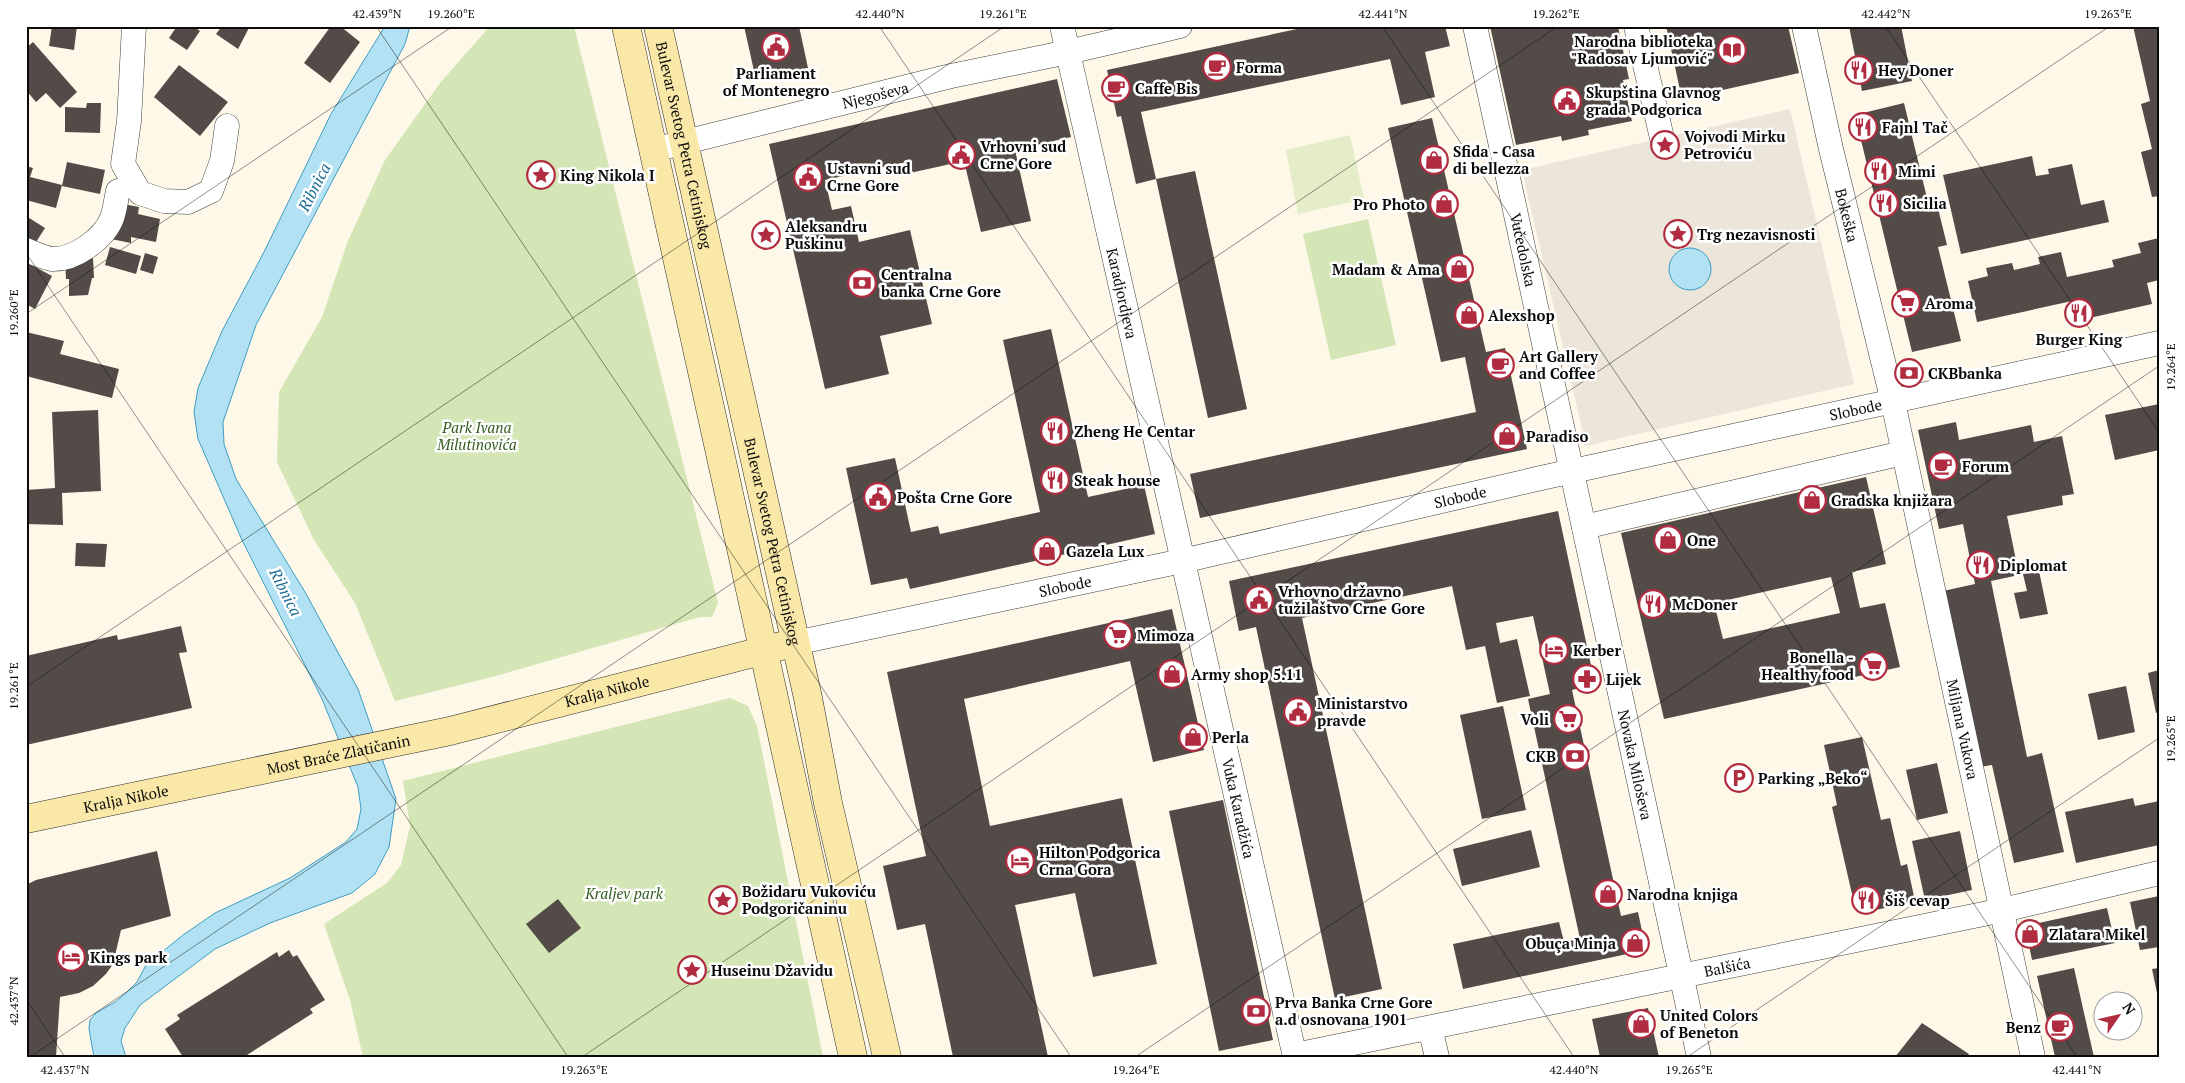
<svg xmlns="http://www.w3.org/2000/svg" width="2185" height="1083" font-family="'PT Serif',serif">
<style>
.green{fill:#d4e5b6}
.pitch{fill:#e4edc7}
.plaza{fill:#ece5da}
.water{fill:#b1e1f2;stroke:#3d9dc4}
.building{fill:#524b48;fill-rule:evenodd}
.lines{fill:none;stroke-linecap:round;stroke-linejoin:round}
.street-casing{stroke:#3e3e3e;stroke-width:25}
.secondary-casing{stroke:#2d2d2d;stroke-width:29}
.street{stroke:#fff;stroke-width:24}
.secondary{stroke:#fae8a8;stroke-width:28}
.ticks{fill:none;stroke:#0b0b0b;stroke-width:1;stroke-opacity:0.45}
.labels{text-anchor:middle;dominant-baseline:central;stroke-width:5;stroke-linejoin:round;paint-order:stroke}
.poi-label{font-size:15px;font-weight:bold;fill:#0b0b0b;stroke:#fff;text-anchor:start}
.street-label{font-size:15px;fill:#0b0b0b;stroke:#fff}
.park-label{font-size:15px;font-style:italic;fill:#335d20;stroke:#fff}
.water-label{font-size:16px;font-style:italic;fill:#1c6d94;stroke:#fff}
.neatline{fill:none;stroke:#0b0b0b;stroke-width:2}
.ticks-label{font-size:12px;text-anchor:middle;fill:#0b0b0b}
</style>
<rect width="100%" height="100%" fill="#fef8e9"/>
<path class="green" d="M490 26H574L718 603 712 617H700L496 676 395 701 355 603 314 540 277 462 279 392 322 317 348 241 385 160 440 83Z
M1368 219 1396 345 1331 360 1303 234Z
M730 698 748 706 757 726 823 1057H363L350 1000 324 924 387 883 401 865 410 826 403 781Z"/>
<path class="pitch" d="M1350 135 1364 199 1298 214 1286 150Z"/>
<path class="plaza" d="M1790 109 1854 384 1586 446 1522 170Z"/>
<path class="water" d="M385 26H410L405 44 256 325 223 422 224 444 236 479 305 592 358 689 396 799 389 847 375 874 352 893 270 923 215 949 140 1005 125 1028 121 1041 126 1057H94L89 1029 90 1020 96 1013 115 1002 126 993 137 982 146 965 183 935 215 913 290 878 346 842 357 829 361 809 358 787 322 699 242 540 198 439 194 412 198 388 222 331 264 252 331 114Z
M1669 269a21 21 0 1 1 42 0a21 21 0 1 1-42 0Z"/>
<path class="building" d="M52 26H77L74 50 49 46Z
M177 26H193L200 31 187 50 169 38Z
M222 26H250L238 49 216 34Z
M331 26H340L360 42 330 83 304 63Z
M744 26H799L808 68 756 80Z
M1311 26H1445L1450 46 1425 52 1435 97 1401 105 1390 59 1141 112 1156 179 1136 184 1121 116 1117 117 1107 70Z
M1490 26H1618L1629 79 1623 80 1632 121 1588 130 1589 135 1562 141 1561 136 1516 145Z
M1666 26H1788L1799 73 1682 99Z
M1849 26H1901L1912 81 1862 91Z
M2133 26H2159V196L2152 197 2141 152 2152 149 2141 104 2150 101Z
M33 42 77 92 60 108 46 93 36 102 26 90V48Z
M179 65 228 102 200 136 154 97Z
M1057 79 1071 137 1015 150 1031 221 981 232 964 161 910 173 907 162 825 180 832 210 851 206 859 242 910 230 932 324 880 336 889 374 825 389 769 144Z
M87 103H101L100 133 65 132V107L86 108Z
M1904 103 1927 198 1935 196 1947 245 1938 247 1961 341 1912 352 1855 115Z
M1432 118 1486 352 1505 348 1527 449 1200 518 1190 474 1476 412 1465 357 1441 362 1388 128Z
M2032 156 2036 176 2049 174 2048 169 2072 164 2081 205 2104 200 2109 222 1961 254 1943 175Z
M67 162 105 170 100 194 62 186Z
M26 166 33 168 30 177 62 185 56 208 26 200Z
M1195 171 1247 409 1208 418 1156 179Z
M118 203 139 207 138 214 160 219 156 242 131 237V243L111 239Z
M26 216 45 228 31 250 26 248Z
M2159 238V280L2147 283 2152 304 2076 321 2072 301 1977 322 1968 281 1988 276 1986 268 2012 263 2014 270 2040 264 2038 257 2061 252 2067 277 2114 267 2112 260 2141 253 2138 243Z
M110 247 141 256 136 274 105 265Z
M145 253 158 257 153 274 140 270Z
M93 258 94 278H92L88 295 69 296V279H66L65 259Z
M26 262 52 276 35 309 26 304Z
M1051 329 1088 497 1144 485 1155 534 910 589 907 578 871 585 846 468 895 458 911 532 938 526 940 534 1040 512 1003 340Z
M26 332 64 341 60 354 119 369 112 398 26 376Z
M2159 404V450L2115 460 2105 415Z
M98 410 101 491 62 493 63 525 26 524V490L55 488 52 412Z
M1956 422 1959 440 2031 425 2034 442 2062 436 2074 494 2062 496 2063 505 2007 516 2019 575 1991 581 2027 757 2042 753 2064 852 2014 863 1992 765 1980 767 1943 591 1975 584 1963 524 1939 529 1918 430Z
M1866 477 1886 564 1852 572 1860 608 1885 603 1900 667 1664 719 1621 533ZM1831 577 1840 613 1723 639 1714 603Z
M1558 511 1595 684 1572 690 1621 916 1638 912 1646 950 1463 989 1453 944 1559 922 1564 942 1580 939 1528 699 1550 694 1533 616 1496 623 1500 643 1517 639 1530 696 1497 703 1485 646 1466 650 1452 586 1302 618 1382 989 1335 999 1256 627 1239 631 1229 581Z
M76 543 107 544 105 567 75 566Z
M2039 571 2048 614 2020 619 2014 593 2027 591 2023 574Z
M1172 609 1204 750 1153 762 1130 661 964 699 990 826 1122 798 1157 964 1093 977 1075 893 1015 905 1048 1057H953L925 924 897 930 883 866 926 856 887 672Z
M181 626 187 652 179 653 192 708 26 745V656L117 635 118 640Z
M2159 670V712L2156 713 2148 673Z
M2126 686 2135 732 2098 740 2088 694Z
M1503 706 1526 810 1482 819 1460 715Z
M1862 737 1881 820 1890 818 1901 866 1907 864 1915 901 1867 912 1855 907 1832 807 1837 805 1824 745Z
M1937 763 1948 813 1917 820 1906 770Z
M2133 798 2135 806 2159 801V845L2076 863 2065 812Z
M1223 800 1273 1040 1219 1051 1169 811Z
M1531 830 1540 867 1462 886 1453 849Z
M1960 831 1972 890 1925 900 1912 841Z
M157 851 171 916 121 930 113 964 106 974 93 986 79 993 60 997 56 1057 26 1055V885L36 880Z
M2159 896V947L2140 950 2130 902Z
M558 899 581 928 549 953 526 924Z
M2107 908 2115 943 2032 960 2025 926Z
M289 950 293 957 297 955 325 1000 310 1009 313 1013 244 1057H183L165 1029 180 1019 177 1015 277 952 279 957Z
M2074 968 2084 1013 2094 1057H2055L2037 976Z
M2159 968V997L2158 998 2152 969Z
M1648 1008 1659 1057H1600L1592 1019Z
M1922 1023 1969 1054 1967 1057H1895Z"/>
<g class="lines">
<defs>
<g id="street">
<path d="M134 26 129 121 123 164 140 193 164 201 188 202 211 191 222 161 227 126"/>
<path id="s1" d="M1062 26 1295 1057"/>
<path id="s2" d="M1475 26 1699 1057"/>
<path d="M1636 26 1662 138"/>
<path id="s3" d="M1804 26 1831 149 1893 402 2033 1057"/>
<path id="s4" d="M653 150 951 76 1068 52 1180 26"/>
<path d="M26 250C34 253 44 258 52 259 74 260 104 239 112 218 115 210 116 200 118 191"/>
<path d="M1584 527 1903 453"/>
<path id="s5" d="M795 643 1182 561 1541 478 2159 343"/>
<path d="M1430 1028 1437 1057"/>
<path id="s6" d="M1295 1055 2003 910 2159 873"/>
</g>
<g id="secondary">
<path d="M626 26 853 1057"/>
<path id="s7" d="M658 26 808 698 828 803 887 1057"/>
<path id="s8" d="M26 819 450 731 781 646"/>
</g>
</defs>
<use href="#street" class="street-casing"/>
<use href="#secondary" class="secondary-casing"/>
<use href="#street" class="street"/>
<use href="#secondary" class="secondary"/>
</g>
<path class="ticks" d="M376 26 1071 1057M879 26 1574 1057M1382 26 2077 1057M1885 26 2159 432M26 253 568 1057M26 314 453 26M26 687 1005 26M26 999 65 1057M30 1057 1558 26M582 1057 2110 26M1135 1057 2159 366M1687 1057 2159 738"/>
<defs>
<symbol id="civic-ring" viewBox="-11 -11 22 22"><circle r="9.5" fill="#fff" stroke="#b12c41" stroke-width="1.5"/><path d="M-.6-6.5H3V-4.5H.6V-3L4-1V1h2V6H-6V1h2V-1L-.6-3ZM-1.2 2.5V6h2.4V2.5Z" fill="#b12c41"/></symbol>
<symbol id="library-ring" viewBox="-11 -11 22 22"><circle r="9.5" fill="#fff" stroke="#b12c41" stroke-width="1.5"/><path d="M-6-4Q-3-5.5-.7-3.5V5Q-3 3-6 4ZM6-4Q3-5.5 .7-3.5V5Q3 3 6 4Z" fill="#b12c41"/></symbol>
<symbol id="cafe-ring" viewBox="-11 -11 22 22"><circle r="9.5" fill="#fff" stroke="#b12c41" stroke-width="1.5"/><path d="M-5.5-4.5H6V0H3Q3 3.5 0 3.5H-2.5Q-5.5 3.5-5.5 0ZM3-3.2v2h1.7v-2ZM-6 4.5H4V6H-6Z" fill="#b12c41"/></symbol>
<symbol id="restaurant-ring" viewBox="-11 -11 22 22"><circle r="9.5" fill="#fff" stroke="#b12c41" stroke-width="1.5"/><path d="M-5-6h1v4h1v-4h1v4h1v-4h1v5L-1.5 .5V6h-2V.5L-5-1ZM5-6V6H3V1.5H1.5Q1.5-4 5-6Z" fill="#b12c41"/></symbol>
<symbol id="sight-ring" viewBox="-11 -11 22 22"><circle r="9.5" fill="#fff" stroke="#b12c41" stroke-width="1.5"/><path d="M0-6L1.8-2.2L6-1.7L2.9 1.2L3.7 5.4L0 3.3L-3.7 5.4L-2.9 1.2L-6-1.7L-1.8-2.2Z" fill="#b12c41"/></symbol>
<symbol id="shop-ring" viewBox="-11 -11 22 22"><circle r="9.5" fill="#fff" stroke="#b12c41" stroke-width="1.5"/><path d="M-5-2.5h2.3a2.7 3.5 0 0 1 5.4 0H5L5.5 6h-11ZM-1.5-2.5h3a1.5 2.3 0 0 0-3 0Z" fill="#b12c41"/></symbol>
<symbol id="bank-ring" viewBox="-11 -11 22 22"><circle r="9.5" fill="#fff" stroke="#b12c41" stroke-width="1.5"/><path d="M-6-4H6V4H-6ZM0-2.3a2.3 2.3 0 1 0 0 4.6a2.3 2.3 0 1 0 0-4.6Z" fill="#b12c41"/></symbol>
<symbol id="supermarket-ring" viewBox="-11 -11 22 22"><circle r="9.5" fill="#fff" stroke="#b12c41" stroke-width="1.5"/><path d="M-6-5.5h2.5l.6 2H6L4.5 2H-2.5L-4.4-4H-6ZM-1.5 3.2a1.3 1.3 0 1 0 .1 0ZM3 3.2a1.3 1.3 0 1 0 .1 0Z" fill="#b12c41"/></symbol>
<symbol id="hotel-ring" viewBox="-11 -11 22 22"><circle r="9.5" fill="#fff" stroke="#b12c41" stroke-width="1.5"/><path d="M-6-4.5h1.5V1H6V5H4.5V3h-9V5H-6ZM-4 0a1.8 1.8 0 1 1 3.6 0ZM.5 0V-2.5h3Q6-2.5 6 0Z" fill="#b12c41"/></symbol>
<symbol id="pharmacy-ring" viewBox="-11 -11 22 22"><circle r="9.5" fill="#fff" stroke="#b12c41" stroke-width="1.5"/><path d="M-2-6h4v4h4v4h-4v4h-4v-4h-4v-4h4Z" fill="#b12c41"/></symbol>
<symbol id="parking-ring" viewBox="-11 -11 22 22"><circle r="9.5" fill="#fff" stroke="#b12c41" stroke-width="1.5"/><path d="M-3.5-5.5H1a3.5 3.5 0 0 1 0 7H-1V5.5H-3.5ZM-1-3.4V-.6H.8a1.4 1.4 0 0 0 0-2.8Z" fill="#b12c41"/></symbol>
</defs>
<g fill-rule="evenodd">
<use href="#civic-ring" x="760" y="31" width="32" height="32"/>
<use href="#library-ring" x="1716" y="34" width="32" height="32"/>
<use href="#cafe-ring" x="1201" y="51" width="32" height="32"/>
<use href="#restaurant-ring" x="1843" y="54" width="32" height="32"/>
<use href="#cafe-ring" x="1100" y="72" width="32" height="32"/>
<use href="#civic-ring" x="1551" y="85" width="32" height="32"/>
<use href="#restaurant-ring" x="1847" y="111" width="32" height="32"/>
<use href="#sight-ring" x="1649" y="129" width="32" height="32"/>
<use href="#civic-ring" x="945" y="139" width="32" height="32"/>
<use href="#shop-ring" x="1418" y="144" width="32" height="32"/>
<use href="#restaurant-ring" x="1863" y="155" width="32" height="32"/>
<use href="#sight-ring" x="525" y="159" width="32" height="32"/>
<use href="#civic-ring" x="792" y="161" width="32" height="32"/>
<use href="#restaurant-ring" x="1868" y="187" width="32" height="32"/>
<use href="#shop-ring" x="1428" y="188" width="32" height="32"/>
<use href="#sight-ring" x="1662" y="218" width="32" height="32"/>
<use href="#sight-ring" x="750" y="219" width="32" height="32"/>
<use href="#shop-ring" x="1443" y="253" width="32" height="32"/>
<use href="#bank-ring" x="846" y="267" width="32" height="32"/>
<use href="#supermarket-ring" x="1890" y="287" width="32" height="32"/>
<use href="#restaurant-ring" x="2063" y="297" width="32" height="32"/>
<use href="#shop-ring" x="1453" y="299" width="32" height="32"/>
<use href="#cafe-ring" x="1484" y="349" width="32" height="32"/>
<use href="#bank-ring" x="1893" y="357" width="32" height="32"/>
<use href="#restaurant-ring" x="1039" y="415" width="32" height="32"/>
<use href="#shop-ring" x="1491" y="420" width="32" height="32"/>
<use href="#cafe-ring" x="1927" y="450" width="32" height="32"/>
<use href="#restaurant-ring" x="1039" y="464" width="32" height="32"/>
<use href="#civic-ring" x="862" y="481" width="32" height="32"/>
<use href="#shop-ring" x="1796" y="484" width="32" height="32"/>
<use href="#shop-ring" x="1652" y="524" width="32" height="32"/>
<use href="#shop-ring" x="1031" y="535" width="32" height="32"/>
<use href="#restaurant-ring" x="1965" y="549" width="32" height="32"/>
<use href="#civic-ring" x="1243" y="584" width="32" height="32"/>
<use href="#restaurant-ring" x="1637" y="588" width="32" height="32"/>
<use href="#supermarket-ring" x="1102" y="619" width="32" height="32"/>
<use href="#hotel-ring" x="1538" y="634" width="32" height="32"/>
<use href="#supermarket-ring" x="1857" y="650" width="32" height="32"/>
<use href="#shop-ring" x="1156" y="658" width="32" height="32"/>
<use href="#pharmacy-ring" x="1571" y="663" width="32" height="32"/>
<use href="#civic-ring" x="1282" y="696" width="32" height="32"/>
<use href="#supermarket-ring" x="1552" y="703" width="32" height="32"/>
<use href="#shop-ring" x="1177" y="721" width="32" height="32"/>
<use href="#bank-ring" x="1559" y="740" width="32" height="32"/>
<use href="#parking-ring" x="1723" y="762" width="32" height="32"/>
<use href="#hotel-ring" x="1004" y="845" width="32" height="32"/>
<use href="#shop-ring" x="1592" y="878" width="32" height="32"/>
<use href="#sight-ring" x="707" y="884" width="32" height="32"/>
<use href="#restaurant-ring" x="1850" y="884" width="32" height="32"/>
<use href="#shop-ring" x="2014" y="918" width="32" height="32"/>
<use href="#shop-ring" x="1619" y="927" width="32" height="32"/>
<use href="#hotel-ring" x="55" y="941" width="32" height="32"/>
<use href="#sight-ring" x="676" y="954" width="32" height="32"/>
<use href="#bank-ring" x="1240" y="995" width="32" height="32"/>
<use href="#shop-ring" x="1625" y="1008" width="32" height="32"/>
<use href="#cafe-ring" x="2044" y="1011" width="32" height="32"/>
</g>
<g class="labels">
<g class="poi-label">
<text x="1713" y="41" text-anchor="end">Narodna biblioteka<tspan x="1713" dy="17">"Radosav Ljumović"</tspan></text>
<text x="1236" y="67">Forma</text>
<text x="1878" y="70">Hey Doner</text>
<text x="776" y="73" text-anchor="middle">Parliament<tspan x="776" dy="17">of Montenegro</tspan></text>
<text x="1135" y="88">Caffe Bis</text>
<text x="1586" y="92">Skupština Glavnog<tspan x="1586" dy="17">grada Podgorica</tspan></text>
<text x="1882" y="127">Fajnl Tač</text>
<text x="1684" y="136">Vojvodi Mirku<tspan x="1684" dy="17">Petroviću</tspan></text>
<text x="980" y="146">Vrhovni sud<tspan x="980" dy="17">Crne Gore</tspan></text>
<text x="1453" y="151">Sfida - Casa<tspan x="1453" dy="17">di bellezza</tspan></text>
<text x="827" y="168">Ustavni sud<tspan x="827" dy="17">Crne Gore</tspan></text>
<text x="1898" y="171">Mimi</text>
<text x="560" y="175">King Nikola I</text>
<text x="1903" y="203">Sicilia</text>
<text x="1425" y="204" text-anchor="end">Pro Photo</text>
<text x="785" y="226">Aleksandru<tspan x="785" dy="17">Puškinu</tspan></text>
<text x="1697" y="234">Trg nezavisnosti</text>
<text x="1440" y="269" text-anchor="end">Madam &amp; Ama</text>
<text x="881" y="274">Centralna<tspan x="881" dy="17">banka Crne Gore</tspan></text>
<text x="1925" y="303">Aroma</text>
<text x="1488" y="315">Alexshop</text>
<text x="2079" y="339" text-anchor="middle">Burger King</text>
<text x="1519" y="356">Art Gallery<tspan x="1519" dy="17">and Coffee</tspan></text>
<text x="1928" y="373">CKBbanka</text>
<text x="1074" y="431">Zheng He Centar</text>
<text x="1526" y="436">Paradiso</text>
<text x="1962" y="466">Forum</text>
<text x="1074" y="480">Steak house</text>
<text x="897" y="497">Pošta Crne Gore</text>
<text x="1831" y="500">Gradska knjižara</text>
<text x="1687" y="540">One</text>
<text x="1066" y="551">Gazela Lux</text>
<text x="2000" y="565">Diplomat</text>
<text x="1278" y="591">Vrhovno državno<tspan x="1278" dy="17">tužilaštvo Crne Gore</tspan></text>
<text x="1672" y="604">McDoner</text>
<text x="1137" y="635">Mimoza</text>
<text x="1573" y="650">Kerber</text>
<text x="1854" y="657" text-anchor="end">Bonella -<tspan x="1854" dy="17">Healthy food</tspan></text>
<text x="1191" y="674">Army shop 5.11</text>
<text x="1606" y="679">Lijek</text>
<text x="1317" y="703">Ministarstvo<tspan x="1317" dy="17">pravde</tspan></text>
<text x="1549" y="719" text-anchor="end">Voli</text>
<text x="1212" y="737">Perla</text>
<text x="1556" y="756" text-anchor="end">CKB</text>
<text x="1758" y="778">Parking „Beko“</text>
<text x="1039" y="852">Hilton Podgorica<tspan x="1039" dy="17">Crna Gora</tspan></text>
<text x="742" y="891">Božidaru Vukoviću<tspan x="742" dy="17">Podgoričaninu</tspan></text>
<text x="1627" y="894">Narodna knjiga</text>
<text x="1885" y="900">Šiš cevap</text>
<text x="2049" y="934">Zlatara Mikel</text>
<text x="1616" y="943" text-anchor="end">Obuça Minja</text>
<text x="90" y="957">Kings park</text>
<text x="711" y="970">Huseinu Džavidu</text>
<text x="1275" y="1002">Prva Banka Crne Gore<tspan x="1275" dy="17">a.d osnovana 1901</tspan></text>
<text x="1660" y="1015">United Colors<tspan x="1660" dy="17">of Beneton</tspan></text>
<text x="2041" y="1027" text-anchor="end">Benz</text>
</g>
<g class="street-label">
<text stroke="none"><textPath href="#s4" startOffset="229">Njegoševa</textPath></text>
<text stroke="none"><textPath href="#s7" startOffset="122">Bulevar Svetog Petra Cetinjskog</textPath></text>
<text stroke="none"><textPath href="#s3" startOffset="194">Bokeška</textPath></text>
<text stroke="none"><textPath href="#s2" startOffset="229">Vučedolska</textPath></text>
<text stroke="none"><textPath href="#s1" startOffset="274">Karadjordjeva</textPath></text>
<text stroke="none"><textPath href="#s5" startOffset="1086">Slobode</textPath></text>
<text stroke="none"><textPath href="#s5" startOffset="681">Slobode</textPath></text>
<text stroke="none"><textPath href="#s7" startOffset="528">Bulevar Svetog Petra Cetinjskog</textPath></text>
<text stroke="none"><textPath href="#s5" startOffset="276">Slobode</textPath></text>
<text stroke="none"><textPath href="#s8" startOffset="595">Kralja Nikole</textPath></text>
<text stroke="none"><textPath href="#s3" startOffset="721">Miljana Vukova</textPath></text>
<text stroke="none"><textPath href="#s8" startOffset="319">Most Braće Zlatičanin</textPath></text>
<text stroke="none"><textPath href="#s2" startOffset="756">Novaka Miloševa</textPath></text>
<text stroke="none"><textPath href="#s8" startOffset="102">Kralja Nikole</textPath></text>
<text stroke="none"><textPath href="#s1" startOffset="802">Vuka Karadžića</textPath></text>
<text stroke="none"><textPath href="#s6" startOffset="441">Balšića</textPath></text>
</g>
<g class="park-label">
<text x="477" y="427">Park Ivana<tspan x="477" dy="17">Milutinovića</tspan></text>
<text x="624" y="893">Kraljev park</text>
</g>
<g class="water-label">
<text transform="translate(314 187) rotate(-63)">Ribnica</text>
<text transform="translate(286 592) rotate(63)">Ribnica</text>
</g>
</g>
<rect width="2185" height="1083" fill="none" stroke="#ffffff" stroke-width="55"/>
<g transform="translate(2118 1016) rotate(56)"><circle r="24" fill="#ffffff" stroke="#9d9d9d"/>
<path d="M0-4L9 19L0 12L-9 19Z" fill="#b12c41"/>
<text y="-8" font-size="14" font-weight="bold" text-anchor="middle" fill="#0b0b0b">N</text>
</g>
<rect x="28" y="28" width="2130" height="1028" class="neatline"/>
<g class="ticks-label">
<text x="377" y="18">42.439°N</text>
<text x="451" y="18">19.260°E</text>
<text x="880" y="18">42.440°N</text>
<text x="1003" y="18">19.261°E</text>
<text x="1383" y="18">42.441°N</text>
<text x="1556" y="18">19.262°E</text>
<text x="1886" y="18">42.442°N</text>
<text x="2108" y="18">19.263°E</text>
<text transform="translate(14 313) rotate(-90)" y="4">19.260°E</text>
<text transform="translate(2171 367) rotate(-90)" y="4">19.264°E</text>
<text transform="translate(14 686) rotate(-90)" y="4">19.261°E</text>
<text transform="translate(2171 739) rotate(-90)" y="4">19.265°E</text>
<text transform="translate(14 1001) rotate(-90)" y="4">42.437°N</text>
<text x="65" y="1074">42.437°N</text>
<text x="584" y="1074">19.263°E</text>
<text x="1136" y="1074">19.264°E</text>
<text x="1574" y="1074">42.440°N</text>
<text x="1689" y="1074">19.265°E</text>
<text x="2077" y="1074">42.441°N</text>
</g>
</svg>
